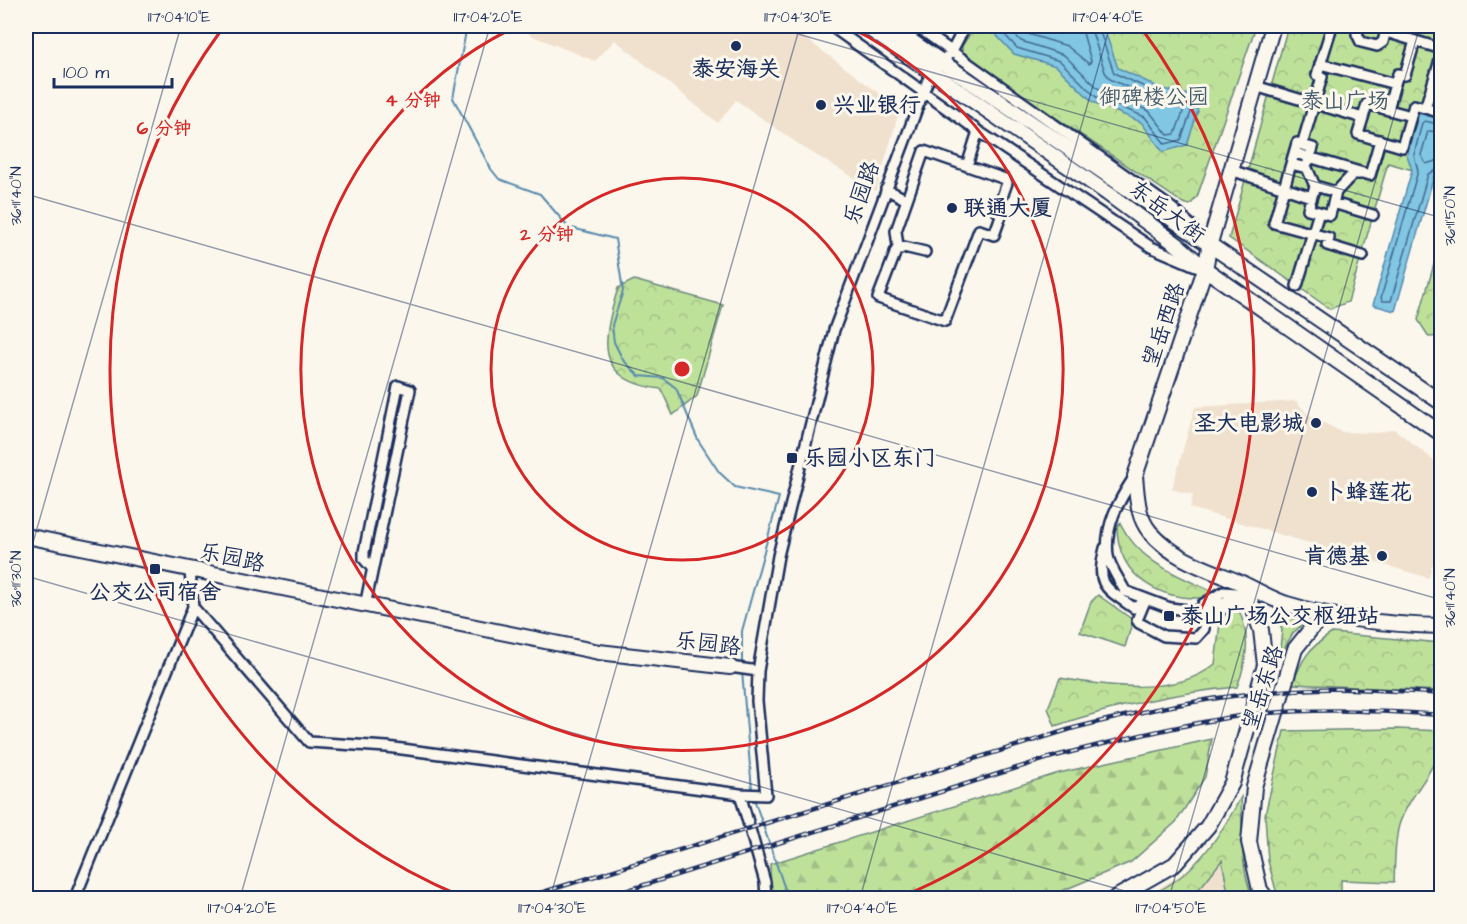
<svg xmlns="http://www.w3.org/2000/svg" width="1467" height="924" font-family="'Architects Daughter','LXGW WenKai TC',sans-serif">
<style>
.built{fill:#f0e1ce}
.forest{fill:url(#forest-firs);stroke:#6c887c;stroke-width:1.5}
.park{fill:url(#park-crowns);stroke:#6c887c;stroke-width:1.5}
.water{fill:#81c6e2;stroke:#588aad;stroke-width:1.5}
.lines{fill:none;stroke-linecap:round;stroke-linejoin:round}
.shore{stroke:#446b93;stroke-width:1.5}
.stream{stroke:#588aad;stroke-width:2}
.street-casing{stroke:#1b2f5e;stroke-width:14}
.secondary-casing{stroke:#1b2f5e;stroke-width:18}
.street{stroke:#fbf7ec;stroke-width:9}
.secondary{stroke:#fbf7ec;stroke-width:14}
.rail-casing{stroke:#1b2f5e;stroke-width:4.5}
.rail{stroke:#fbf7ec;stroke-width:2;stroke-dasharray:7;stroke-linecap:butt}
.ticks{fill:none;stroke:#1b2f5e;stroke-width:1.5;stroke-opacity:0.45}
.ring{fill:none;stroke:#d62828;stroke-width:3}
.poi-dot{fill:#1b2f5e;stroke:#fbf7ec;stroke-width:2}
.labels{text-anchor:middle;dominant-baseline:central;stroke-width:6;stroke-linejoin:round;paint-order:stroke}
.poi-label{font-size:22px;font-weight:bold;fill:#1b2f5e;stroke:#fbf7ec;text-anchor:start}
.park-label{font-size:22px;fill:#445c6d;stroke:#fbf7ec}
.street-label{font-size:22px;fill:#1b2f5e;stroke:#fbf7ec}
.centre{fill:#d62828;stroke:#fbf7ec;stroke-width:3}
.ring-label{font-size:18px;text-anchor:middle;font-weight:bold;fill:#d62828;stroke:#fbf7ec;stroke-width:6;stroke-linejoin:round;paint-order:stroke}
.neatline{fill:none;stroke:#1b2f5e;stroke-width:2}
.ticks-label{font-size:15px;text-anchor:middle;fill:#1b2f5e}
</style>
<defs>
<pattern id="forest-firs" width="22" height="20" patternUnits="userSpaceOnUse" patternTransform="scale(1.5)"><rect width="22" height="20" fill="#bee19a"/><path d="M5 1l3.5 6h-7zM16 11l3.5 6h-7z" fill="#a3c187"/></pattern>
<pattern id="park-crowns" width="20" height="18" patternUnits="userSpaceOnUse" patternTransform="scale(1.5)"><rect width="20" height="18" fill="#bee19a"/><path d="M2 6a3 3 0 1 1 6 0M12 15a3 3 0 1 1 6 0" fill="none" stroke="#a3c187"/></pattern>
</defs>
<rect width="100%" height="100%" fill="#fbf7ec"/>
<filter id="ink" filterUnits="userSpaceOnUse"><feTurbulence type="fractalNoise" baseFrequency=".0167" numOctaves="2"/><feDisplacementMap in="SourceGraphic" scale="12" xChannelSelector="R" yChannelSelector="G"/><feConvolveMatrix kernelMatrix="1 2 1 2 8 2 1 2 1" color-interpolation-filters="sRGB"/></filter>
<g filter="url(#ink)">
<path class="built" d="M522 26H789L900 109 876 191 804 148 736 100 718 123 615 40 595 61 530 35Z
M1296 401 1308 415 1342 432 1376 433 1394 429 1441 466V567L1432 565 1429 578 1190 508 1193 495 1172 489 1195 407Z
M1241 797V843L1247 884 1253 898H1143L1188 870 1218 840Z"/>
<path class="forest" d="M1212 739 1205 777 1176 822 1131 862 1045 898H771L770 864 1059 773Z"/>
<path class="park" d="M975 26H1256L1197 197 1190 205 1183 203 962 55V46Z
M1288 26H1441V178L1388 163 1348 302 1330 309 1229 238Z
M1441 240V336L1429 337 1418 320Z
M634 280 723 305 697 396 673 415 661 389C592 381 603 339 618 288Z
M1120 523C1141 564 1176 574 1215 593L1213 597C1164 603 1118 580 1117 527Z
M1098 595 1133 620 1125 647 1080 632 1091 602Z
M1237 606C1251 635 1248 658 1237 687 1174 693 1114 706 1055 726L1048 708 1060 678C1105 686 1177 697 1215 664L1221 615Z
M1277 614 1305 622 1293 633 1279 658 1282 630Z
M1332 633 1441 643V691L1293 684C1302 658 1309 648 1332 633Z
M1397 729 1441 731C1442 768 1412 789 1400 822 1394 839 1395 864 1394 882L1341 880V898H1278L1268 861 1265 815 1284 731Z
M1241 797C1243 831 1239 866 1253 898H1229L1222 860C1189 902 1197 899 1143 898 1191 880 1218 840 1241 797Z"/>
<path class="water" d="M999 26H1103L1118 68 1160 88 1192 96 1198 111 1187 145 1163 152 1141 122 1093 102 1056 66 1014 54 997 36Z
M1419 113 1441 119V171L1434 176 1395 311 1373 305 1412 170 1407 155Z"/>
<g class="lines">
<path class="shore" d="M1004 26V34L1017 48 1060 61 1096 97 1145 117 1165 144 1181 140 1191 112 1188 101 1158 93 1114 73 1098 26
M1012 26V32L1021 41 1064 55 1100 90 1149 111 1168 135 1175 134 1183 112 1182 108 1155 100 1110 79 1105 72 1090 26
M1021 26 1025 33 1067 46 1089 64 1091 61 1081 26
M1442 125 1425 121 1422 123 1414 155 1418 171 1381 298 1383 301H1391L1428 174 1442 167
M1442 132 1428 131 1421 155 1426 164 1442 159"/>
<path class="stream" d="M467 26 453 98 491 169 499 179 540 194 568 227 615 239 623 291 612 325 614 342 623 360 639 376 663 378 676 388 698 440 719 472 735 487 779 497 742 631V665
M742 671 752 790
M754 799 788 898"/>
<defs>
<path id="street" d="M831 26 978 131 1151 247 1196 266
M916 26 1173 209 1193 227
M1332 26 1317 75 1322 77 1302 145 1297 143 1274 223 1329 238 1327 245 1363 256
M1360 26 1357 34 1361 42 1377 46 1383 42 1387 26
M1440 26 1442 27
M1386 32 1442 49
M1320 64 1395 84 1388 110
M1395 84 1398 74 1405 75 1415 41
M1255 86 1363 118 1367 104 1411 116 1414 105 1442 113
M1425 108 1442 54
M1363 118 1358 134 1402 147 1411 116
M1302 145 1313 148 1308 162
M924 151 1005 179 1007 183 997 211 1002 213 994 235 979 230 945 321 878 298 898 246 896 231Z
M1295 153 1370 175 1380 140
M1291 164 1307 168 1315 186
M967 166 978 131
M1231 170 1311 197
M1315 186 1336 192 1330 215 1308 209Z
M886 189 907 200
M1336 192 1353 174H1362
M1333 203 1373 215
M895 252 904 247 925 252
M1297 286 1319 212
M1135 476C1119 500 1104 526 1108 556 1110 567 1120 581 1125 591L1170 608 1213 613 1246 599 1248 594
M1105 548C1096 586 1104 587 1134 608L1145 601
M190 571 193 607 309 742 387 747 740 794 766 795 757 701 758 671
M1145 601 1137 620 1139 623 1164 636 1196 638 1204 629 1203 604 1223 592 1250 594
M365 606 410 390 398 386 364 552V559L371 567
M1205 610 1239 596
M730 667 758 671 778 556 834 330 924 90 931 73 952 51 965 26
M740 794 765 882 766 898
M75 898 193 607"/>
<path id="secondary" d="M865 26 1107 193 1179 246 1205 269 1442 434
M889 26 1442 403
M1273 26 1210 243 1205 269 1135 476C1137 495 1137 517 1150 532 1176 561 1208 569 1241 583 1257 590 1271 599 1287 604 1336 619 1391 625 1442 626
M26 536 599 652 730 667
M1115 898 1175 864 1208 826 1232 783 1265 665 1261 630 1248 594 1242 583
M1266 898 1260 890 1249 842 1254 787 1295 649 1323 614"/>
</defs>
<use href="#street" class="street-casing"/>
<use href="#secondary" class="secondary-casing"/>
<use href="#street" class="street"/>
<use href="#secondary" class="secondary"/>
<defs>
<path id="rail" d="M524 898 1074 728C1154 708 1235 691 1318 689 1359 688 1400 691 1442 694
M603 898 1052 757C1109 742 1167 728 1226 718 1297 707 1370 710 1442 715"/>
</defs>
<use href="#rail" class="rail-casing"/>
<use href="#rail" class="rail"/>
</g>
</g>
<path class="ticks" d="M770 26 1442 218M26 194 1442 600M26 567 181 26M26 576 1149 898M240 898 490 26M550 898 800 26M860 898 1110 26M1169 898 1420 26"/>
<g class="ring">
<circle cx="682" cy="369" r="191"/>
<path d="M849 27A381 381 0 1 1 515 27"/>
<path d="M463 897A572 572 0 0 1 222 29M1142 29A572 572 0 0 1 901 897"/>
</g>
<g class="poi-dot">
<circle cx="736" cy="46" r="6"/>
<circle cx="821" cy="105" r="6"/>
<circle cx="952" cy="208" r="6"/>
<circle cx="1316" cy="423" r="6"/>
<rect x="786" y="452" width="12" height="12" rx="3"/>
<circle cx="1312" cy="492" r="6"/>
<circle cx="1382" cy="556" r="6"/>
<rect x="149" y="563" width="12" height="12" rx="3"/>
<rect x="1163" y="610" width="12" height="12" rx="3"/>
</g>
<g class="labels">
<g class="poi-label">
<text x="736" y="69" text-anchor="middle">泰安海关</text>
<text x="833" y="105">兴业银行</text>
<text x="964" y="208">联通大厦</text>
<text x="1304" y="423" text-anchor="end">圣大电影城</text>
<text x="804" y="458">乐园小区东门</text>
<text x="1324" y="492">卜蜂莲花</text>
<text x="1370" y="556" text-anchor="end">肯德基</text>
<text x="155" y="592" text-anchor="middle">公交公司宿舍</text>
<text x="1181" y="616">泰山广场公交枢纽站</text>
</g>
<g class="park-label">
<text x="1154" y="97">御碑楼公园</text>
<text x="1345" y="101">泰山广场</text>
</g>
<g class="street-label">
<text transform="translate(862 193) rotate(-70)">乐园路</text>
<text transform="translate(1167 212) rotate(37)">东岳大街</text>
<text transform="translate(1164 325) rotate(-71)">望岳西路</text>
<text transform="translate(232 558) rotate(12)">乐园路</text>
<text transform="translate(708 644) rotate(7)">乐园路</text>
<text transform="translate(1263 688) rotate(-72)">望岳东路</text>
</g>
</g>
<circle cx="682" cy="369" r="9" class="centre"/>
<g class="ring-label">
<text x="413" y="106">4 分钟</text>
<text x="164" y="134">6 分钟</text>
<text x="547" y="240">2 分钟</text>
</g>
<rect width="1467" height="924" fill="none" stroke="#fbf7ec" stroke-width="66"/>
<path d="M54 78v9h118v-9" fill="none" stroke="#1b2f5e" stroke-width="3"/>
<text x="63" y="78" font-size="18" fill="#1b2f5e" stroke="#fbf7ec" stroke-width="4.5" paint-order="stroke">100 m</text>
<rect x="33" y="33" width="1401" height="858" class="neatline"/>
<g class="ticks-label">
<text x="179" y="22">117°04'10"E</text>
<text x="488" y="22">117°04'20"E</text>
<text x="798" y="22">117°04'30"E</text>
<text x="1108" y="22">117°04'40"E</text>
<text transform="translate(16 196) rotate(-90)" y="5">36°11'40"N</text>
<text transform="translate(1450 216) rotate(-90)" y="5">36°11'50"N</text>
<text transform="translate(16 579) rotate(-90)" y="5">36°11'30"N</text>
<text transform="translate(1450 598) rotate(-90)" y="5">36°11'40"N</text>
<text x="242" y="913">117°04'20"E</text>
<text x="552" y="913">117°04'30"E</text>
<text x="862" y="913">117°04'40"E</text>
<text x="1171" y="913">117°04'50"E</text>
</g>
</svg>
